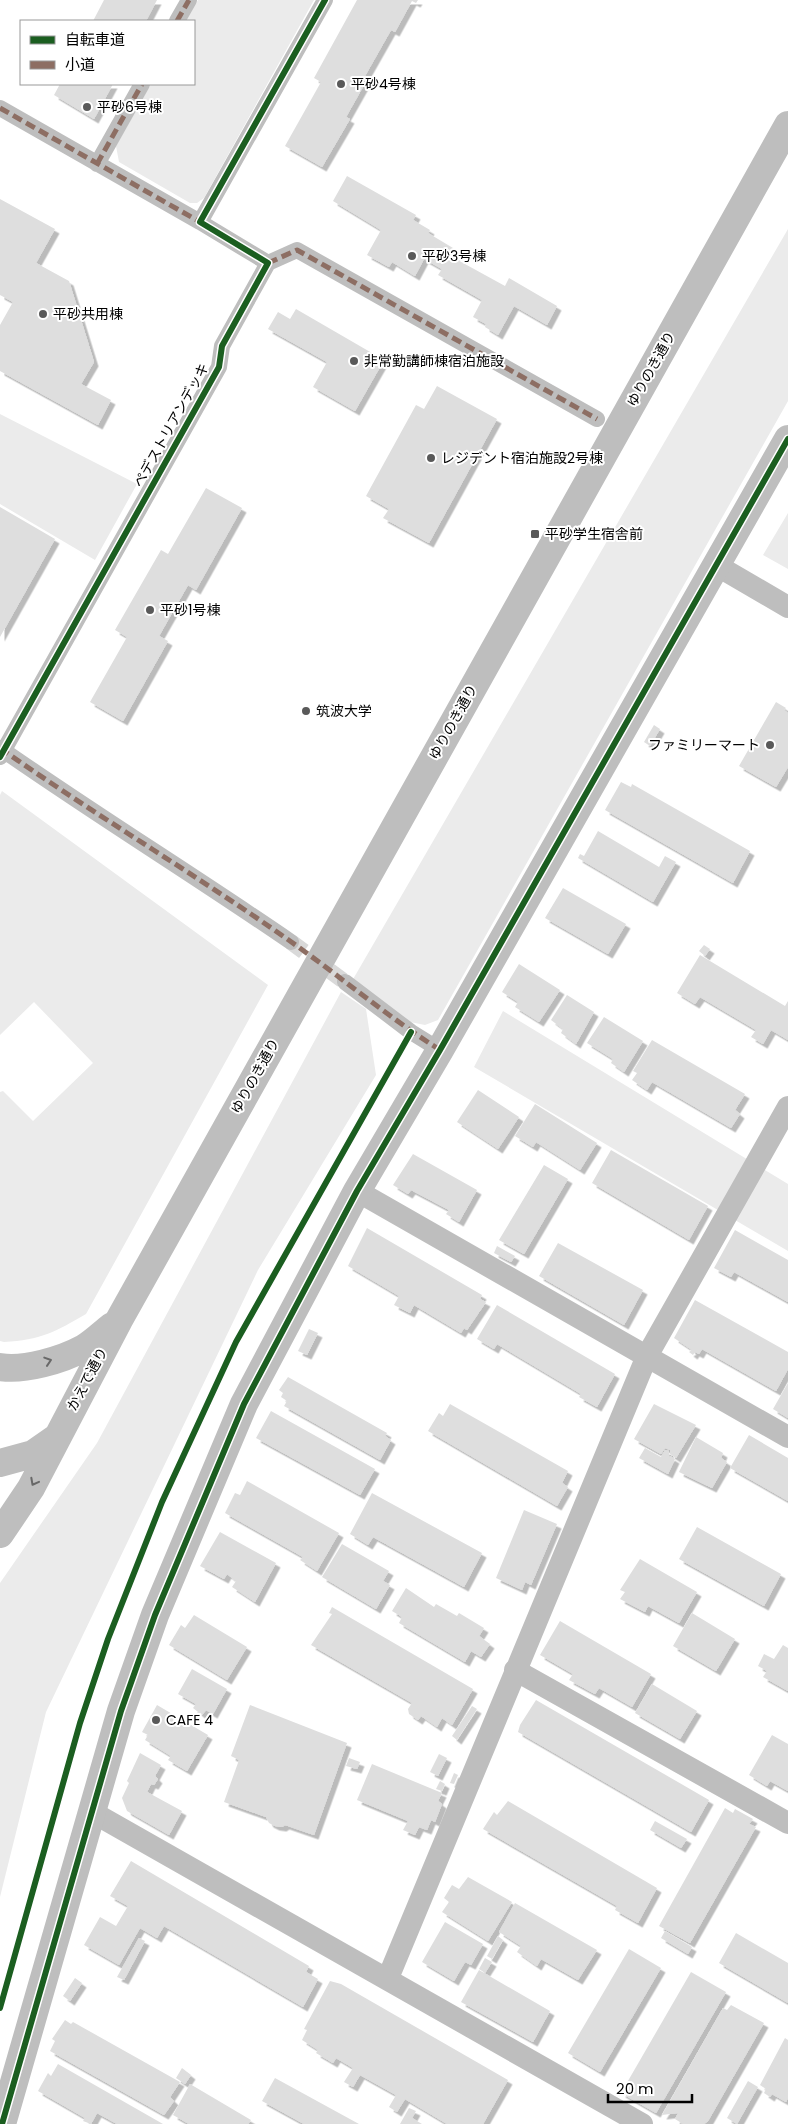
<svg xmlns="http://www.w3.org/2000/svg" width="788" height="2124" font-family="Poppins,'Noto Sans JP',sans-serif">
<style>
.green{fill:#ebebeb}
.building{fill:#dedede;filter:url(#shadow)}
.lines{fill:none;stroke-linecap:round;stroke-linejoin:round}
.pedestrian-tunnel{stroke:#d9d9d9;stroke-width:16;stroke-dasharray:16 8;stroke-linecap:butt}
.pedestrian{stroke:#bebebe;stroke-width:16}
.minor{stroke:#bebebe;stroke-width:22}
.tertiary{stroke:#bebebe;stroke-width:28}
.quiet{stroke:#8d6e63;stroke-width:5;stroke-dasharray:10 5;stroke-linecap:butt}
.cycleway-casing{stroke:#fff;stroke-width:9}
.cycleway{stroke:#1b5e20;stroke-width:6}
.oneway{stroke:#686868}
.poi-dot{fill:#595959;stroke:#fff;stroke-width:2}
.labels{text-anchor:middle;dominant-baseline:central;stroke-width:4;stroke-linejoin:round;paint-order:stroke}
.poi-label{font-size:14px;fill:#000;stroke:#fff;text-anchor:start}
.street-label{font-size:14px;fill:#000;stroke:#fff}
</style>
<defs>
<filter id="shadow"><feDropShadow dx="4.5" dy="4.5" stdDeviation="0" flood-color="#0004"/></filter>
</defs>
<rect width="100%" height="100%" fill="#fff"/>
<path class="green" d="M198 0H314L204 198 197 203H190L119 162 116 146 151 84H194V21H186Z
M788 229V401L438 1020 425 1025 410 1022 352 981Z
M0 414 137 484 95 560 0 504Z
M788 513V569L763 555Z
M2 791 268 985 86 1314C55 1332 41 1340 4 1342L0 1341V1092L3 1091 33 1121 93 1063 34 1002 0 1035V795Z
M341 992 366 1009 376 1075 258 1270 46 1712 0 1897V1583L97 1443Z
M503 1011 788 1184V1251L474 1067Z"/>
<path class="building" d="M104 0H157L146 21H93Z
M357 0H418L416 3 412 1 395 32 391 30 361 83 364 85 346 117 350 119 322 167 285 146 321 82 314 78Z
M60 84H113L94 119 54 95Z
M347 176 416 215 413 220 430 230 428 233 458 251 454 258 505 286 509 278 557 306 547 325 514 306 498 335 485 327 486 324 473 317 482 300 438 275 442 269 424 259 415 276 392 262 389 267 367 255 381 230 333 201Z
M0 199 55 229 36 263 69 281 94 362 81 384 111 400 98 425 0 371V325L13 302 0 295Z
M296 309 384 360 355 411 313 387 327 362 268 329 278 312 290 319Z
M437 386 497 419 429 543 383 518 389 509 366 496 416 405 424 409Z
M206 488 242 508 196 590 188 585 159 636 168 641 123 721 90 702 127 637 115 630 161 550 168 554Z
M0 507 55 539 0 637Z
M776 702 786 708 784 710 788 713V767L776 787 739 766Z
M654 725 660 729 650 746 644 742Z
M621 782 631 787 632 784 750 851 733 883 605 810Z
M598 831 659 867 665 856 676 862 653 902 578 858 580 854 584 856Z
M563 888 626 924 608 954 545 918Z
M704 945 710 949 705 956 699 951Z
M700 955 785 1006 788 1001V1040L771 1030 763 1044 751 1037 756 1030 700 997 695 1004 677 993Z
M519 964 560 990 539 1022 515 1007 518 1002 502 992Z
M567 995 594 1012 576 1044 561 1033 563 1029 551 1020Z
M604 1017 643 1041 624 1072 611 1063 613 1059 587 1043Z
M652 1040 745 1094 735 1110 740 1114 731 1128 652 1082 647 1090 632 1080 637 1073 633 1071Z
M478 1090 519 1117 498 1149 457 1122Z
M535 1104 597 1143 580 1170 536 1142 533 1147 515 1136Z
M611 1150 708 1206 689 1240 592 1183Z
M413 1154 477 1190 459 1222 446 1214 449 1210 411 1190 408 1194 393 1185Z
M544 1165 568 1179 524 1254 499 1240Z
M367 1228 482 1295 480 1299 486 1302 467 1330 464 1328 461 1333 414 1305 410 1313 394 1305 399 1296 348 1266Z
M735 1230 788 1260V1302L734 1272 731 1277 714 1268Z
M558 1243 643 1290 624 1325 539 1276Z
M497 1246 515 1256 511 1262 494 1253Z
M695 1300 788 1352V1369L776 1391 702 1349 699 1354 695 1352 693 1355 689 1352 692 1350 674 1338Z
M497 1305 615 1374 597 1407 579 1397 581 1394 497 1344 494 1349 477 1339Z
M309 1329 318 1333 307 1355 298 1351Z
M288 1377 387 1433 385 1436 391 1440 380 1460 284 1406 287 1401 281 1397 283 1393 279 1390Z
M788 1383V1418L773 1409Z
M450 1404 568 1471 562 1483 568 1487 557 1506 428 1431 439 1413 443 1416Z
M654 1404 696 1425 676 1458 670 1454V1450L665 1448 661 1454 634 1439Z
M271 1411 375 1469 360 1495 256 1438Z
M749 1435 788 1458V1501L730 1468Z
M696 1437 723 1453 721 1458 727 1462 712 1488 679 1472Z
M645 1448 661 1457 665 1450 669 1451V1458L670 1456 675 1459 668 1474 639 1458Z
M247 1481 339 1533 317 1571 300 1560 303 1557 225 1513 235 1493 240 1495Z
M372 1493 482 1553 464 1587 373 1537 368 1545 350 1534Z
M524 1510 557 1524 531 1585 525 1582 522 1590 496 1578Z
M697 1527 781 1574 764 1606 679 1559Z
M220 1532 276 1563 255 1602 232 1587 236 1581 227 1574 224 1579 200 1566Z
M342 1544 389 1571 383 1581 390 1585 376 1609 322 1577Z
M640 1559 697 1592 679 1623 648 1606 645 1612 620 1599 625 1592 620 1590Z
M406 1588 434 1607 436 1604 457 1616 459 1613 484 1628 479 1636 490 1644 481 1657 471 1651 465 1662 399 1623 402 1617 392 1611Z
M332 1607 473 1689 452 1725 442 1718 437 1727 421 1716 418 1720 409 1714 408 1709 412 1703 311 1645 332 1614 329 1613Z
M692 1613 735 1639 716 1671 673 1646Z
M194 1615 247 1647 227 1680 169 1645 181 1625 185 1628Z
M560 1621 651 1674 632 1707 599 1688 595 1694 569 1680 573 1674 540 1655Z
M783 1645 788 1648V1691L763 1677 767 1671 758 1666 764 1654 774 1659Z
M192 1669 227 1689 213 1714 206 1710 202 1715 193 1708 196 1704 178 1694Z
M652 1684 697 1711 680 1739 635 1713Z
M536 1700 709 1800 691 1832 518 1732 520 1725Z
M157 1705 208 1735 187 1771 168 1760 171 1756 145 1740 148 1735 142 1732Z
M250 1705 347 1743 314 1835 285 1825 282 1827 275 1826 269 1823 266 1817 224 1802 239 1760 231 1756Z
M472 1706 477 1709 457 1740 452 1736Z
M772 1735 788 1744V1791L770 1781 767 1786 749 1775Z
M140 1753 161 1765 155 1776 158 1779 154 1785 151 1784 147 1792 182 1811 169 1835 127 1811 122 1798 129 1783 127 1781Z
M439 1754 447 1758 438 1776 430 1772Z
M349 1758 360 1762 357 1769 346 1766Z
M372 1764 442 1793 438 1801 442 1804 435 1822 431 1820 427 1830 419 1827 415 1835 403 1830 408 1821 357 1800Z
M454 1773 458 1775 454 1784 450 1783Z
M440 1781 445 1784 442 1791 436 1789Z
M508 1801 657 1888 638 1923 615 1910 617 1906 483 1829 494 1812 497 1815Z
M725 1808 733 1813 735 1809 753 1819 749 1824 756 1827 690 1943 659 1926Z
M655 1821 687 1839 681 1848 650 1830Z
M131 1861 309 1966 306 1972 318 1979 303 2007 164 1926 157 1938 140 1928 119 1965 84 1945 100 1917 116 1926 128 1906 110 1896Z
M468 1877 512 1902 488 1941 442 1912 449 1902 444 1898 452 1885 459 1889Z
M515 1903 597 1950 578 1980 541 1959 537 1966 517 1952 521 1946 499 1932Z
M445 1922 483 1944 471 1965 465 1962 454 1981 422 1962Z
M665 1931 692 1947 688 1954 661 1938Z
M736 1933 788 1963V2003L719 1963Z
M498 1936 503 1940 492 1959 487 1956Z
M139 1938 145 1941 124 1980 117 1977Z
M629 1949 661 1968 600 2072 568 2053Z
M485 1958 492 1962 485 1973 479 1969Z
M479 1970 550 2011 533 2042 461 2002Z
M691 1972 726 1992 656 2113 621 2093Z
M75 1978 82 1983 70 2001 63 1996Z
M330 1981 341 1984 508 2080 483 2124H447L405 2099 397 2112 389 2107 396 2095 360 2075 353 2087 344 2082 353 2068 336 2058 333 2063 316 2053 318 2050 302 2040 307 2030 304 2029Z
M731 2005 764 2023 708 2121 704 2124H683L675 2119 678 2113 662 2115 723 2008 727 2010Z
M65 2020 71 2024 73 2022 180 2082 170 2097 174 2101 164 2115 50 2051 55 2041 52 2039Z
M785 2038 788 2040V2098L786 2102 772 2094 770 2097 764 2093 766 2089 760 2085Z
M58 2064 163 2124H117L97 2113 91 2124 83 2121 85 2118 38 2091 48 2073 51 2076Z
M182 2068 191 2075 185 2084 176 2078Z
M275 2078 359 2124H304L262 2101Z
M748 2081 758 2087 737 2124 727 2118Z
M190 2084 251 2120 248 2124H189L173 2115Z
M409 2108 416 2111 412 2118 422 2124H400Z"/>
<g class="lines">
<path class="pedestrian-tunnel" d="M291 942 345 982"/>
<path class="pedestrian" d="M177 21 189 0
M0 108 200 222
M97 164 142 84
M268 263 297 250 597 419
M0 748C96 815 195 876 291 942
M0 757 219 367 222 346 268 263 200 222 325 0
M345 982 411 1032 440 1050"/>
<path class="minor" d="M716 565 788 607
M357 1191 788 1437
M515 1670 788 1823
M92 1812 642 2124
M388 1978 647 1356 788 1107"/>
<path class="tertiary" d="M0 1367C24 1371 62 1360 84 1348 94 1342 103 1333 112 1326
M0 1463 33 1454 56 1438
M0 1534 31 1488 119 1320 788 125
M2 2124 121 1711 155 1615 244 1404 357 1191 440 1050 788 439"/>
<path class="quiet" d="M177 21 189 0
M0 108 200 222
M97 164 142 84
M268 263 297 250 597 419
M0 748C95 815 195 874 290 941 341 977 388 1017 440 1050"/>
<defs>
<path id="cycleway" d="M0 757 219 367 222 346 268 263 200 222 325 0
M0 2008 80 1723 108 1639 162 1502 236 1342 411 1032
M2 2124 121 1711 155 1615 244 1404 357 1191 440 1050 788 439"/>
</defs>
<use href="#cycleway" class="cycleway-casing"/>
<use href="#cycleway" class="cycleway"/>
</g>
<defs><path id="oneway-chevron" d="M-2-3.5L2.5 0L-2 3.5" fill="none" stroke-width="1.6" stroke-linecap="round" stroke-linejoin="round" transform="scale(1.25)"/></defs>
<g class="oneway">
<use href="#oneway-chevron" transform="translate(48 1361) rotate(-18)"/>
<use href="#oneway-chevron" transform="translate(34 1482) rotate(118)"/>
</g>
<g class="poi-dot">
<circle cx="341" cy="84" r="5"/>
<circle cx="87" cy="107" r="5"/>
<circle cx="412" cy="256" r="5"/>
<circle cx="43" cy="314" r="5"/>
<circle cx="354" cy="361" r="5"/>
<circle cx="431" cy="458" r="5"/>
<rect x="530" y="529" width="10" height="10" rx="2.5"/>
<circle cx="150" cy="610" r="5"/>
<circle cx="306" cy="711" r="5"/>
<circle cx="770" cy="745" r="5"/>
<circle cx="156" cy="1720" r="5"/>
</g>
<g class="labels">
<g class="poi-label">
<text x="351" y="84">平砂4号棟</text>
<text x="97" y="107">平砂6号棟</text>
<text x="422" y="256">平砂3号棟</text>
<text x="53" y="314">平砂共用棟</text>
<text x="364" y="361">非常勤講師棟宿泊施設</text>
<text x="441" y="458">レジデント宿泊施設2号棟</text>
<text x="545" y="534">平砂学生宿舎前</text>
<text x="160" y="610">平砂1号棟</text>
<text x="316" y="711">筑波大学</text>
<text x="760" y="745" text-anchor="end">ファミリーマート</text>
<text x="166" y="1720">CAFE 4</text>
</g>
<g class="street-label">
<text transform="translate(651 369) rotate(-61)">ゆりのき通り</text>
<text transform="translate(171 425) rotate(-61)">ペデストリアンデッキ</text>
<text transform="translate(453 722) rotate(-61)">ゆりのき通り</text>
<text transform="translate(255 1076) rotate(-61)">ゆりのき通り</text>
<text transform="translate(87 1379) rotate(-62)">かえで通り</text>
</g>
</g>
<rect x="20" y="20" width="175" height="65" fill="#ffffff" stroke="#999999"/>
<rect x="30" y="36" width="25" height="8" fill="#1b5e20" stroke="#999999"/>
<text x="65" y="45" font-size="15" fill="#000000">自転車道</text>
<rect x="30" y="61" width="25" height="8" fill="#8d6e63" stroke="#999999"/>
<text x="65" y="70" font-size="15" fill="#000000">小道</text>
<path d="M608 2094v8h84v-8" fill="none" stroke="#000000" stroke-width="2.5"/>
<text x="616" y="2094" font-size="15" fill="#000000" stroke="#ffffff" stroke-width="4" paint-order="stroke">20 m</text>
</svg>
